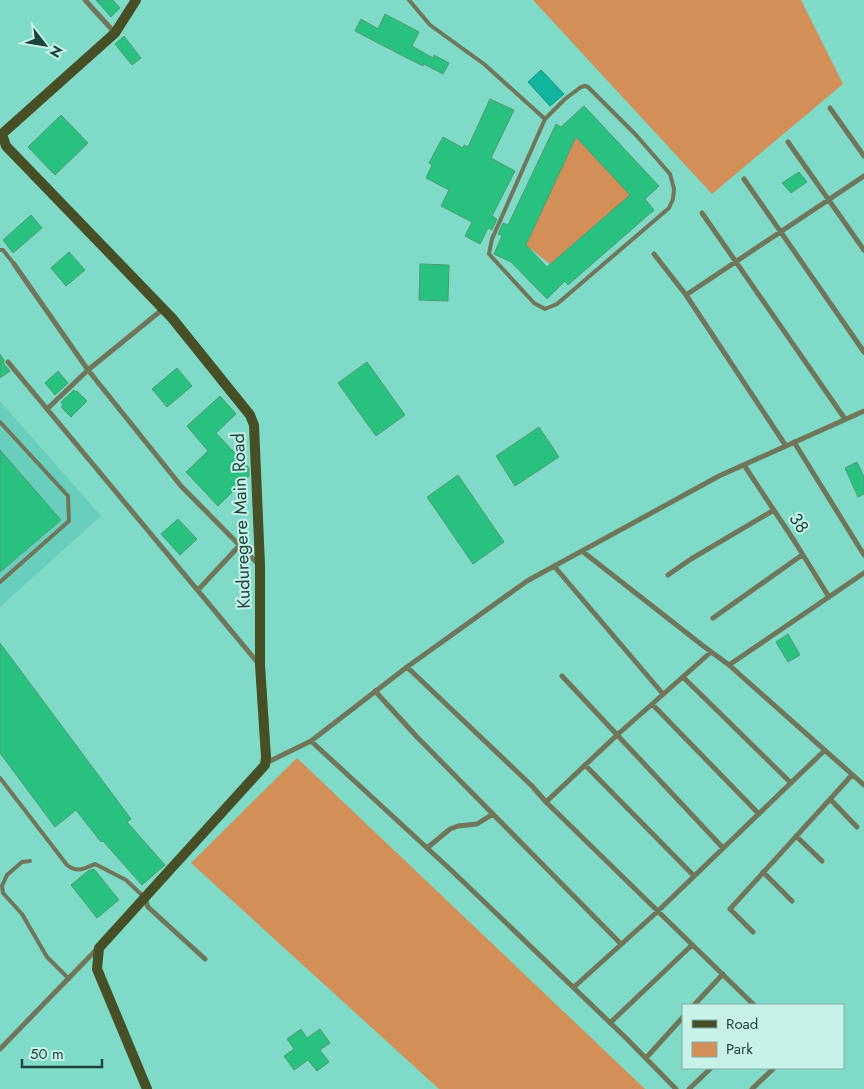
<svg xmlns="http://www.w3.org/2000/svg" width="864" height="1089" font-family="Jost,sans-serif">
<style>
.built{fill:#69cfbc}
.green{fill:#d38f58}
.water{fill:#11b59e;stroke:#159381}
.building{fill:#29c180;stroke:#529973;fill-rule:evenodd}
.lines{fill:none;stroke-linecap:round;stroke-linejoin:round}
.lane{stroke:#6f765a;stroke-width:4}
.street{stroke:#6f765a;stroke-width:5}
.secondary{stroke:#464f26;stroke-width:10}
.labels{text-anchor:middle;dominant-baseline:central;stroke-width:4;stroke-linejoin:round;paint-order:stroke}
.street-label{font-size:18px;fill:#1d443c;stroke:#c7f2e8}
</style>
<rect width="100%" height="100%" fill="#7fdbc8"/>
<path class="built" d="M0 401 101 516 0 607Z"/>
<path class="green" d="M533 0H801L843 84 712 194Z
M576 137 630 195 550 264 526 245Z
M297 758 645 1089H439L191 863Z"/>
<path class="water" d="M541 70 564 94 550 106 528 82Z"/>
<path class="building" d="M96 0H113L120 8 111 17Z
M385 14 419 32 412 46 433 58 434 55 449 63 443 74 424 64 423 66 405 57 355 31 361 19 378 29Z
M124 36 141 58 132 65 115 44Z
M490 99 514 110 491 158 515 171 492 216 497 219 492 230 488 228 480 244 465 236 472 222 441 206 449 190 426 178 432 165 429 163 443 137 463 148 464 145 468 147Z
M584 106 659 186 645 199 654 210 568 285 565 281 547 299 511 262 494 254 502 236 498 234 503 223 508 225 556 124 561 127ZM576 137 630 195 547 267 526 245Z
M61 115 88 143 55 175 28 147Z
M799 172 807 182 791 193 782 183Z
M31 215 42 228 13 253 3 240Z
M69 252 85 270 66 286 51 268Z
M420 264 449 265 448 301 419 300Z
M0 354 4 360V364L10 371 0 378Z
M367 362 405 415 376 436 338 383Z
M177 368 192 386 167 407 152 389Z
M58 371 68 383 55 395 45 383Z
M74 390 76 392 77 391 87 401 71 417 61 407 63 405 61 402Z
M220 396 236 414 216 433 249 468V476L218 506 186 472 208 451 187 426Z
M539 427 559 457 515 486 496 456Z
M0 450 61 520 0 572Z
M857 462 864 477V494L858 497 845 468Z
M458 475 504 542 473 564 427 497Z
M178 519 197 539 180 555 161 534Z
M788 634 800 655 788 662 776 642Z
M0 643 131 819 127 822 165 865 142 885 103 841 101 842 76 810 55 827 0 753Z
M94 869 119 900 97 918 71 885 88 871Z
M301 1029 307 1038 320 1029 330 1043 320 1050 329 1062 317 1071 308 1060 294 1070 284 1056 294 1049 287 1039Z"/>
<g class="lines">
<path class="lane" d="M409 0 430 25 484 64 545 119
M585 86 588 87 636 135 670 174 674 189 673 199 669 208 557 304 545 309 534 303 489 254 492 239 545 119 565 99 581 87Z
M0 250H3L14 264
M0 422 68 496 69 521 0 582
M0 778 67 865C77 873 84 869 95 864L126 880 143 896
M30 861 22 862 7 875 2 886 3 893 22 914 47 957 69 979"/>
<path class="street" d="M85 0 115 33
M830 108 864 156
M788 142 864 250
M744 179 864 352
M702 213 845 419
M654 254 686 295 786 446
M14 264 88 370 181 486 259 565
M686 295 864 176
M8 362 258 663
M47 409 88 370 163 309
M794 442 864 555
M744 465 795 542 829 597
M582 551 702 645 729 665 864 785
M554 566 663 694
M668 575 691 559 774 510
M198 590 239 546
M713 618 802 555
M729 665 864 573
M407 667 532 786 546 802 754 1005
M562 676 723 848
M683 677 791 783
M375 691 417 737 621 944
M652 704 759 814
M311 741 451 870 626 1038 676 1089
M266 763 311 741 407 667 527 581 719 476 864 411
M585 765 694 876
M830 799 857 827
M546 802 617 735 711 652
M796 836 822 861
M427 848 450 829 458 826 477 824 493 814
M763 872 792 901
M145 898 148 907 205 959
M753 932 730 909 852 775
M574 987 657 912 825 750
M694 1005 723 974
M610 1023 692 945
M0 1049 97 949
M646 1058 683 1017
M689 1089 711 1068
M752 1089 774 1068"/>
<path class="secondary" d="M136 0 115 33 2 134 6 146 172 318 250 415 254 425 260 565V665L266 757 265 765 99 948 97 969 147 1089"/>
</g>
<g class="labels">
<g class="street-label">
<text transform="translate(241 521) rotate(-92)">Kuduregere Main Road</text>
<text transform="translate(799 523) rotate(57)">38</text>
</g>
</g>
<rect x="682" y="1004" width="162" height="65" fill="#c7f2e8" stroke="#83aca3"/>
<rect x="692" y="1020" width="25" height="8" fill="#464f26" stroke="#83aca3"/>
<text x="726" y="1029" font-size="15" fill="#1d443c">Road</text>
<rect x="692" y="1042" width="25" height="15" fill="#d38f58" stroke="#83aca3"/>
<text x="726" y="1054" font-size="15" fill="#1d443c">Park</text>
<g transform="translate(45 45) rotate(121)" stroke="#c7f2e8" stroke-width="4" paint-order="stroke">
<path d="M0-4L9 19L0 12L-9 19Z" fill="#1d443c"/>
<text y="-8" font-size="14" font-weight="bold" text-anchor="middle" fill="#1d443c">N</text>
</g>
<path d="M22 1059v8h80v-8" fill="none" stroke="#1d443c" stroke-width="2.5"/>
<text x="30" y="1059" font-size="15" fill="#1d443c" stroke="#c7f2e8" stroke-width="4" paint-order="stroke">50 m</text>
</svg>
